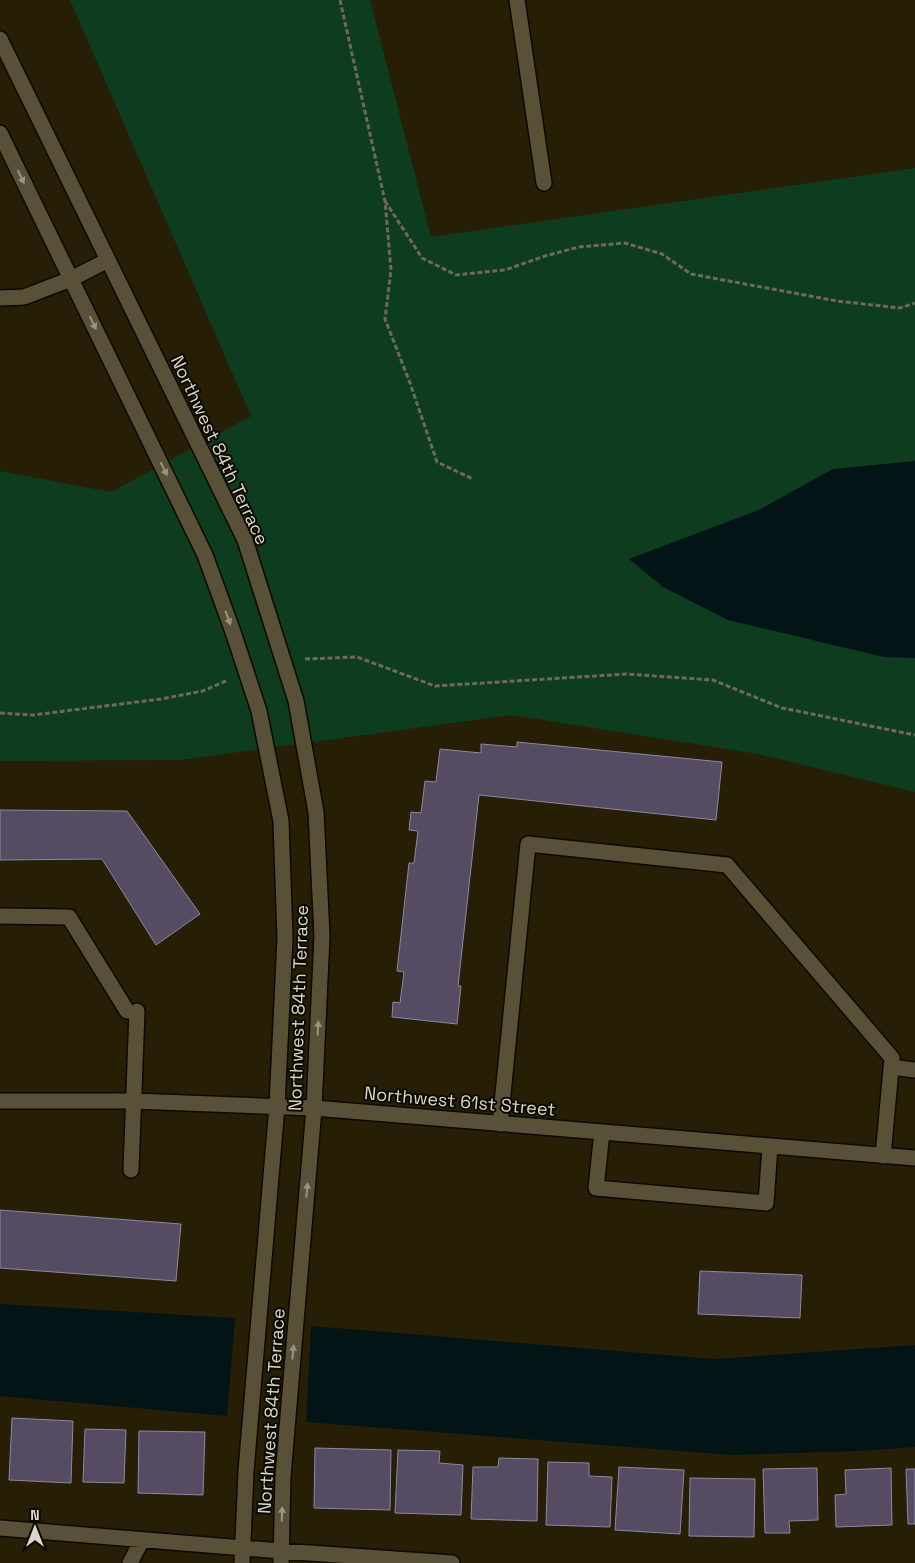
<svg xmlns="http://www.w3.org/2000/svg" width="915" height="1563" font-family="'Space Grotesk',sans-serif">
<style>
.green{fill:#0d3c1e}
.water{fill:#031416}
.building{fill:#554c64;stroke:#9086a0}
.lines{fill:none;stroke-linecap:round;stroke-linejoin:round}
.minor-casing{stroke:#0f0800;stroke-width:18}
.path{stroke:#706a55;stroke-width:3;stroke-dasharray:5 2.5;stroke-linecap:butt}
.minor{stroke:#595137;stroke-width:15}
.oneway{fill:#9a9480}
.labels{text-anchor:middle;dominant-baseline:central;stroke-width:4;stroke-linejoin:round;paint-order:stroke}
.street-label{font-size:18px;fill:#dbd7c8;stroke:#0c0902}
</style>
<rect width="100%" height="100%" fill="#261f06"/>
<path class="green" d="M70 0H370L431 237 915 168V792L758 754 511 715 180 760 0 761V471L111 492 251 416Z"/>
<path class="water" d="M915 461V658L884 657 728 620 663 587 629 559 759 510 833 469Z
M0 1304 235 1318 227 1416 0 1396Z
M311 1326 715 1359 915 1345V1447L860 1451 731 1455 306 1422Z"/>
<path class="building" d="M517 742 722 762 716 820 479 795 458 986H461L457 1024 392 1017 393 1002 400 1003 404 972 397 971 409 863H414L418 831 409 830 411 812 421 813 425 781 436 782 440 749 481 753V744L517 747Z
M0 810 127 811 200 914 156 945 102 859 0 860Z
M0 1210 181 1224 176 1281 0 1268Z
M700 1271 802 1275 800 1318 698 1314Z
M12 1418 73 1421 71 1483 9 1480Z
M85 1429 126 1430 124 1483 83 1482Z
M139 1431 205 1432 203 1495 138 1493Z
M315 1448 391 1450 390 1510 314 1508Z
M398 1450 440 1451 439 1463 463 1465 461 1515 395 1513Z
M499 1458 538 1459 537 1521 471 1519 473 1467H498Z
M548 1462 589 1463V1476L612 1477 610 1527 546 1525Z
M619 1467 684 1470 680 1534 615 1530Z
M817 1468 818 1520 789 1521 790 1533H765L763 1469Z
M891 1468 892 1525 836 1527 835 1495 846 1494 845 1470Z
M906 1469H915V1524H908Z
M690 1478 755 1479 754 1537 689 1536Z"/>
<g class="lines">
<defs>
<path id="minor" d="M517 0 544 183
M0 39 245 540 296 701 316 812 322 936 314 1108 283 1476 281 1563
M0 133 205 555 233 632 259 711 281 821 285 938 277 1106 246 1471 242 1563
M0 298 24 297 71 279 108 260
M0 916 69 917 127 1011
M891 1067 915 1070
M0 1101H134L314 1108 915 1158
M500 1124 528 844 727 865 892 1058 883 1156
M602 1132 596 1188 766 1203 770 1146
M131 1170 137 1011
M0 1528 281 1551 452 1563
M130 1563 142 1540"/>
</defs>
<use href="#minor" class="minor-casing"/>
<path class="path" d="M340 0 385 201 391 270 385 319 410 383 437 462 473 479
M385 201 422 258 456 275 505 270 545 256 579 247 625 243 662 254 691 274 837 301 900 308 915 303
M305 659 357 657 435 686 626 674 713 680 782 708 915 735
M0 713 33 715 161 699 203 691 228 680"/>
<use href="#minor" class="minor"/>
</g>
<defs><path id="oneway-solid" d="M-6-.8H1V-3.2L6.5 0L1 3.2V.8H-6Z" transform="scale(1.25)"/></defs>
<g class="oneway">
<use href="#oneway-solid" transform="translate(21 177) rotate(64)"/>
<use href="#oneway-solid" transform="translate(93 323) rotate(64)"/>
<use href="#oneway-solid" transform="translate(164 469) rotate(64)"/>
<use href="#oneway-solid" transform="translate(228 618) rotate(70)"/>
<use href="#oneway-solid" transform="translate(318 1028) rotate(-87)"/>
<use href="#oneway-solid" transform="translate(307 1190) rotate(-85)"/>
<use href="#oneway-solid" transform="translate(293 1352) rotate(-85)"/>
<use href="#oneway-solid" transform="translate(282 1514) rotate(-88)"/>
</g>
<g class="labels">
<g class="street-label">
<text transform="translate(220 450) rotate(65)">Northwest 84th Terrace</text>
<text transform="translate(298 1008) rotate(-88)">Northwest 84th Terrace</text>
<text transform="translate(460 1101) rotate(5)">Northwest 61st Street</text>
<text transform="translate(271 1411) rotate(-86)">Northwest 84th Terrace</text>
</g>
</g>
<g transform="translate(35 1528)" stroke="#0c0902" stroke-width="4" paint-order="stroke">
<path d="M0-4L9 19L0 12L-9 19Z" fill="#dbd7c8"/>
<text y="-8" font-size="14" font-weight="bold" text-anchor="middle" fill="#dbd7c8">N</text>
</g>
</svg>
